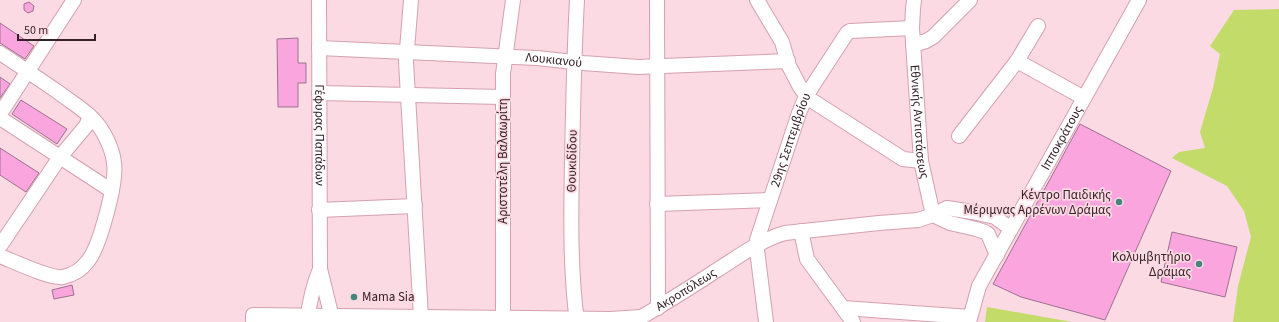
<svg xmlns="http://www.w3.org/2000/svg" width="1279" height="322" font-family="'Source Sans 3',sans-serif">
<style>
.green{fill:#c3dc69}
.building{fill:#faa5de;stroke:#9c728e}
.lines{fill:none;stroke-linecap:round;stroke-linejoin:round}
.minor-casing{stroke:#d5a0b0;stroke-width:16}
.minor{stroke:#fff;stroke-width:14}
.poi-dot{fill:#44877a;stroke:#fbdae3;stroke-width:1.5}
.labels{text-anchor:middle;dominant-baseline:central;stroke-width:3.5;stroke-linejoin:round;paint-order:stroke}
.street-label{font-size:13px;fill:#352127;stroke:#fbdae3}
.poi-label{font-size:13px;fill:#352127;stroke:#fbdae3;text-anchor:end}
</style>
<rect width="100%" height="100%" fill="#fbdae3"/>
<path class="green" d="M1279 9V322H1233L1238 286 1251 237 1244 211 1227 186 1172 158 1179 152 1205 148 1200 132 1213 88 1220 54 1210 46 1234 10Z
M987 307 1072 322H985Z"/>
<path class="building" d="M29 2 34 6 33 11 28 13 24 10V4Z
M0 23 34 46 25 59 0 43Z
M298 38V63H306V83H298V107H278L277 39Z
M0 77 10 84 0 98Z
M21 100 67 129 57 144 12 114Z
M1080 124 1171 171 1105 320 1021 297 993 284Z
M0 148 39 173 26 192 0 175Z
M1172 232 1237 247 1225 297 1161 282Z
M72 285 74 295 54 299 52 290Z"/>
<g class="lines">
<defs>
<g id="minor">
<path id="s1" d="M319 0 320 269 333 322"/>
<path d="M411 0 406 62 421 317 419 322"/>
<path d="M577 0C574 54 573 107 572 161 571 215 570 269 577 322"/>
<path d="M657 0 658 308"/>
<path d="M757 0 782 42 789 66 800 87 808 98 903 159 921 161"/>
<path id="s2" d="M914 0 913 9 912 28 921 161 933 215"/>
<path d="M913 45 926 41 933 37 970 0"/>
<path id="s3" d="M319 48 537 58 583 63 638 67 788 61"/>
<path d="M0 53C20 66 39 79 58 92 75 105 94 115 104 134 109 143 113 152 114 163 117 182 100 246 88 261 82 269 73 275 63 277 50 279 13 261 0 256"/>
<path d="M1017 61 1084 98"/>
<path d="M319 93 503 97"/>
<path d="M0 114 74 0"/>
<path d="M0 118 112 191"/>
<path d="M959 136 1017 61 1038 26"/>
<path d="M657 204 770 200"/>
<path d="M319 210 415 206"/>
<path d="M933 215 950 223 976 229 985 232 988 234 997 255"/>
<path d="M801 231 807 259 853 322"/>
<path d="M0 246 60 157 86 126 90 116"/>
<path d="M843 308 970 317"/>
<path d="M253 322V315L610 319 641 317"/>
<path d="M307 322C309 304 313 286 320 269"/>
<path d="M503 322V74L513 0"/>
<path id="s4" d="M633 322C662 305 690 288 717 270 738 257 760 240 785 233L879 223 918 220 933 215 947 208 972 212 995 217 1011 229"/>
<path id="s5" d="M766 322 757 250V240L799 113 806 96 847 33 850 31 912 28"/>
<path id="s6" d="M969 322 979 286 1139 0"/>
</g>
</defs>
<use href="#minor" class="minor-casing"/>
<use href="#minor" class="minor"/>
</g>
<g class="poi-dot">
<circle cx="1119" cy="202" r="4"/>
<circle cx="1199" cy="264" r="4"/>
<circle cx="354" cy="297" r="4"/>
</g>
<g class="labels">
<g class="street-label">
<text stroke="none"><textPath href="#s3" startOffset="235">Λουκιανού</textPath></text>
<text stroke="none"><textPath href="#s2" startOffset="122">Εθνικής Αντιστάσεως</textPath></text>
<text stroke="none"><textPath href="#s1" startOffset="135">Γέφυρας Παπάδων</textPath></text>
<text stroke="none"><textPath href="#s6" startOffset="207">Ιπποκράτους</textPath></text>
<text stroke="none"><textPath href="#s5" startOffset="188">29ης Σεπτεμβρίου</textPath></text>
<text transform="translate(503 161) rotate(-90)">Αριστοτέλη Βαλαωρίτη</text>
<text transform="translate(572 161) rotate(-89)">Θουκιδίδου</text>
<text stroke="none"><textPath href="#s4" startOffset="62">Ακροπόλεως</textPath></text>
</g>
<g class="poi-label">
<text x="1111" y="195">Κέντρο Παιδικής<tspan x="1111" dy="15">Μέριμνας Αρρένων Δράμας</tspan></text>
<text x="1191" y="257">Κολυμβητήριο<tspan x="1191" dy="15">Δράμας</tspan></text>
<text x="362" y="297" text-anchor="start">Mama Sia</text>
</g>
</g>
<path d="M18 34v6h77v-6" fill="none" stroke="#352127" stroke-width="2"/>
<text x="24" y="34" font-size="12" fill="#352127" stroke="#fbdae3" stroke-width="3" paint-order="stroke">50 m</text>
</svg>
